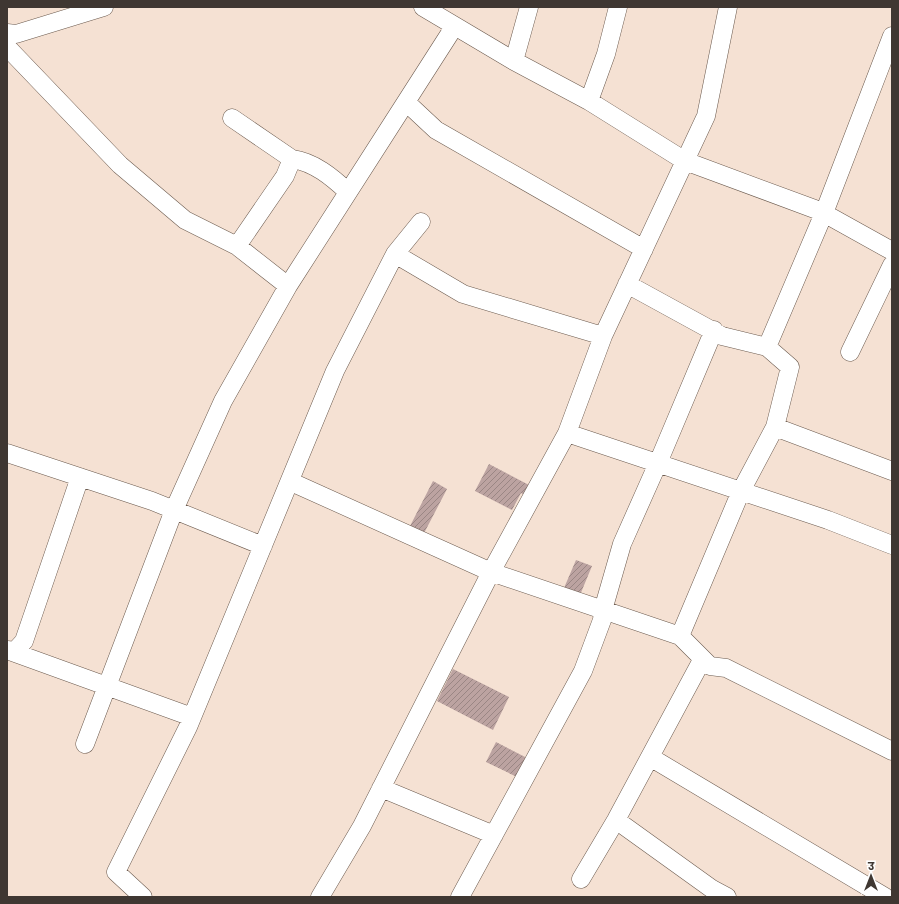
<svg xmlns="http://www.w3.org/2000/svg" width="899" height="904" font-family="Poppins,'Noto Sans Devanagari',sans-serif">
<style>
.building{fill:url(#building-hatch)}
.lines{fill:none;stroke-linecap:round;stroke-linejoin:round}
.minor-casing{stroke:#6c5b4f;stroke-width:19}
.minor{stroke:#fff;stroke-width:18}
</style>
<defs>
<pattern id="building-hatch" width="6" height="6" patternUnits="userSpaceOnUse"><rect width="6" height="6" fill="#bca3a1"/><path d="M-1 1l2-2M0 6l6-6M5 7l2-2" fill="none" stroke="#9a8684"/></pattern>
</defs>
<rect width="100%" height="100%" fill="#f5e1d3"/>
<path class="building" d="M489 464 529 485 524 495 521 493 512 510 475 491Z
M433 481 447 489 421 539 407 532Z
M576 560 592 566 580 595 564 588Z
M453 669 509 697 493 730 437 701Z
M496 742 527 758 517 777 486 762Z"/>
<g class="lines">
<defs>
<path id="minor" d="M423 7 514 61 589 101 685 161 820 211 892 251
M7 33 16 34 104 7
M7 47 120 165 185 220 237 246 288 286
M514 61 529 7
M589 101 606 54 618 7
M406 102 436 130 644 249
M232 118 292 159C314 162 332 177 348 192
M237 246 285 176 292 159
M395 254 463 294 603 336
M627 284 722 336 767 347 790 367 775 427 741 491 680 636
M767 347 824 213 892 36
M850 352 892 265
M775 427 892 471
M567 433 828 520 892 545
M7 453 152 501 263 546
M298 485 491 572 680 636 710 666 726 668 892 751
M174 510 223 401 288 286 454 27
M7 650 192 717
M7 650 15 651 24 641 80 477
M85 744 171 518
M650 757 885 897
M381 788 494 835
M616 820 712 889 727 897
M581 879 616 820 702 660
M143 897 116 872 188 727 335 371 395 254 421 222
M320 897 362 826 491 572 567 433 603 336 706 116 728 7
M460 897 583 671 602 620 603 610 622 544 658 463 714 330"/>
</defs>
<use href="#minor" class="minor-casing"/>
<use href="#minor" class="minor"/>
</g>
<rect width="899" height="904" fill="none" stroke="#3f3732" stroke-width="16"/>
<g transform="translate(871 876)" stroke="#ffffff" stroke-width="3" paint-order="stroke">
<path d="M0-3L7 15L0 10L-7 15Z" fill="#3f3732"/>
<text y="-6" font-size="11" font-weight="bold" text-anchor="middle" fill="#3f3732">उ</text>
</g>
</svg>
